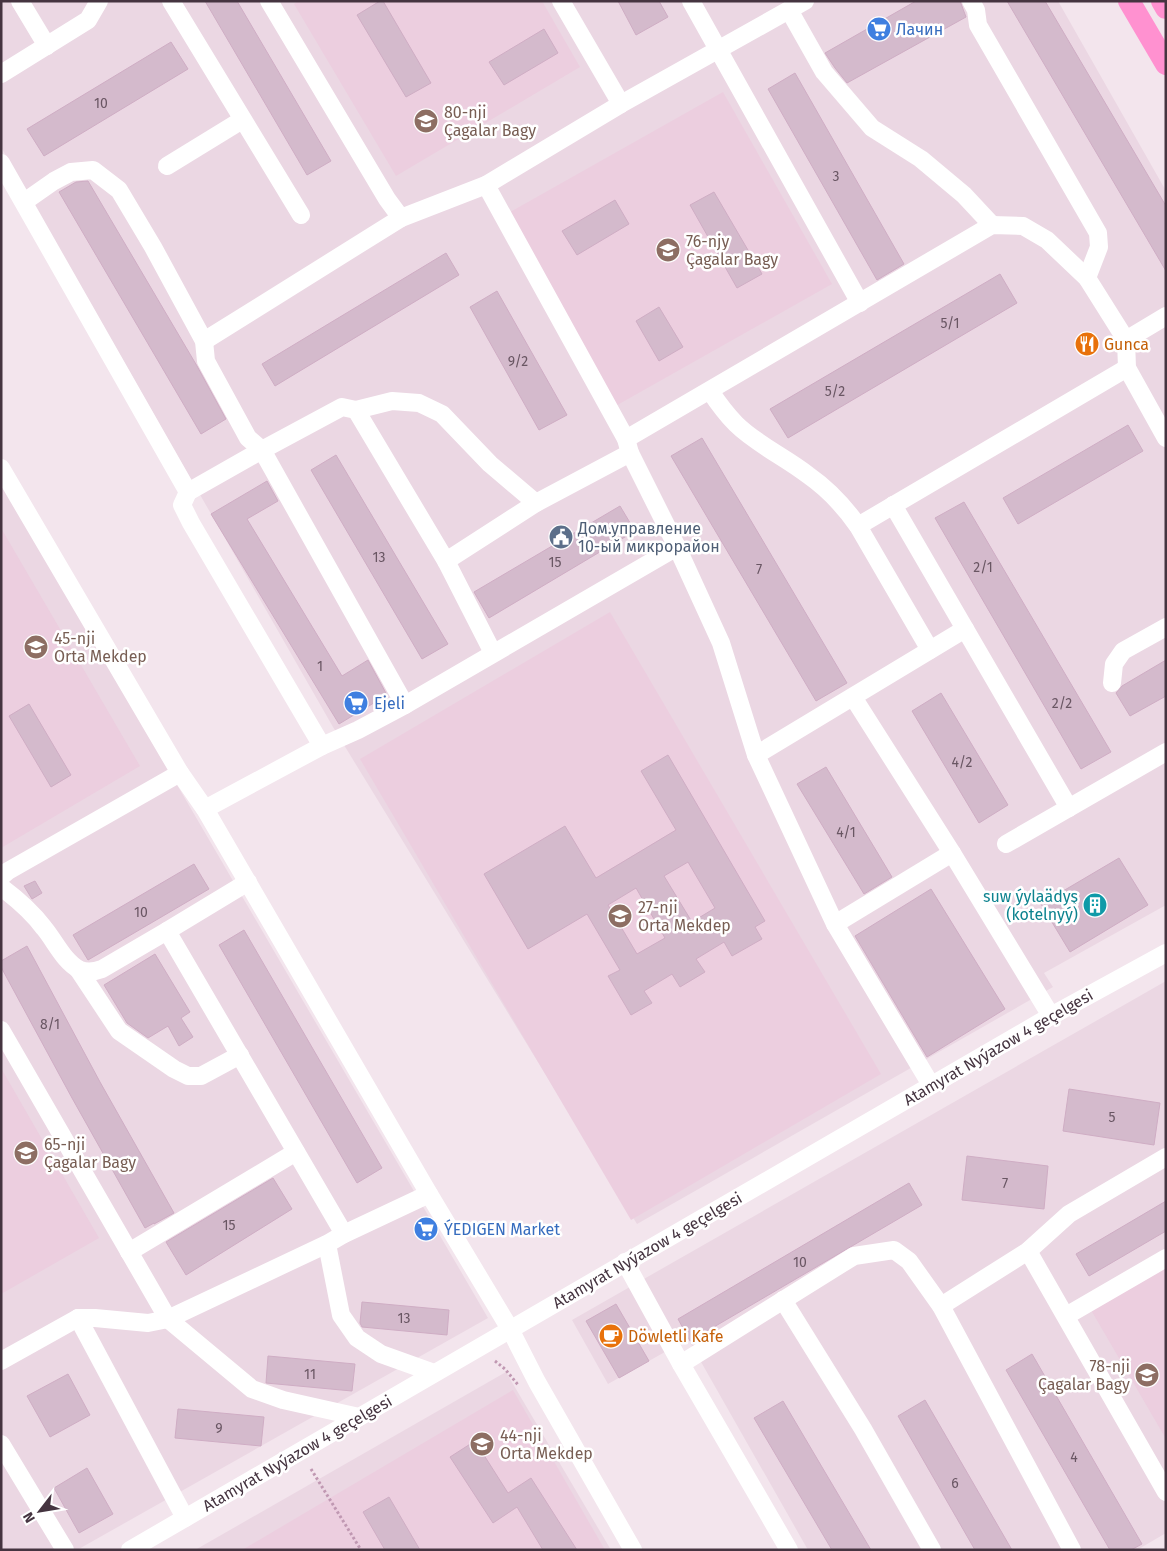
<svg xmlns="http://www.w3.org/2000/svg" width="1167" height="1551" viewBox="0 0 1167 1551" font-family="'Fira Sans',sans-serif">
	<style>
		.residential { fill: #ebd7e3 }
		.education { fill: #eccedf }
		.building { fill: #d4bacc; stroke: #cfadc4; fill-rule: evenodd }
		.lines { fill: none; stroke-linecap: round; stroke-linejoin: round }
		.path { stroke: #c098b2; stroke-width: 3; stroke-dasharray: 2.5 2.5; stroke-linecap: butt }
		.minor { stroke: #fff; stroke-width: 18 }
		.major { stroke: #ff91d0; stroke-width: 22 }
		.labels { text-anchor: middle; stroke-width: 5; stroke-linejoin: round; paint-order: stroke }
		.number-label { font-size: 14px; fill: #695663 }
		.shop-label { font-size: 16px; fill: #366cbe; stroke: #fff; text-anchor: start }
		.education-label { font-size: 16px; fill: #785e54; stroke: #fff; text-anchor: start }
		.food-label { font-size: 16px; fill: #c56008; stroke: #fff; text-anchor: start }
		.service-label { font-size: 16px; fill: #4e5e75; stroke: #fff; text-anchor: start }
		.culture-label { font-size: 16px; fill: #0d838f; stroke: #fff; text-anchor: end }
		.street-label { font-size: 16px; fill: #453440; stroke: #fff }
	</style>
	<rect width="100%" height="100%" fill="#f3e5ed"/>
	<g class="residential">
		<path d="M1,1h1057l108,190v714l-122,68 9,14 -416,237 -304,-497 -332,-580z"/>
		<path d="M1,483l487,835 -411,232h-76z"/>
		<path d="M1166,981v552l-29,17h-329l-120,-211 -80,45 -36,-64z"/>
		<path d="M506,1372l105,178h-416z"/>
	</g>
	<g class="education">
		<path d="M298,1h244l38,66 -184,109 -102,-172z"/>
		<path d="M723,92l109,192 -220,124 -109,-192z"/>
		<path d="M1,528l139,238 -139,82z"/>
		<path d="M610,612l271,462 -250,146 -271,-461z"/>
		<path d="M1,1068l98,170 -98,56z"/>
		<path d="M1166,1266v173l-75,-129z"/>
		<path d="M513,1390l92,160h-363z"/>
	</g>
	<g class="building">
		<path d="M205,1h32l94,160 -24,14z"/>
		<path d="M380,1h3l48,82 -25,14 -49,-82z"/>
		<path d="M618,1h41l9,16 -32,18z"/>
		<path d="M916,1h44l6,16 -119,66 -12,-15 -10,-15z"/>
		<path d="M1007,1h38l121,205v65z"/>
		<path d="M544,29l14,24 -54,32 -15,-23z"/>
		<path d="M171,42l17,27 -144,87 -17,-27z"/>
		<path d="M795,73l109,191 -27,16 -109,-191z"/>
		<path d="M88,181l109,185 29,53 -25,15 -142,-242 17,-10z"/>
		<path d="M714,192l48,82 -25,14 -47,-83z"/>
		<path d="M615,200l14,24 -52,31 -15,-24z"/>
		<path d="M446,253l13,22 -184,111 -13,-22z"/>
		<path d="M1000,274l17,29 -229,135 -18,-29z"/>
		<path d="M497,291l70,124 -28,15 -69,-123z"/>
		<path d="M659,307l24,40 -24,14 -23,-40z"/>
		<path d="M1128,425l15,26 -125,73 -15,-26z"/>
		<path d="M702,438l145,245 -31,18 -145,-245z"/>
		<path d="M336,455l112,189 -26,15 -111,-189z"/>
		<path d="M267,481l11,20 -31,18 95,157 26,-16 19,35 -48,29 -128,-210z"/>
		<path d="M964,502l147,250 -30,17 -146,-251z"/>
		<path d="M620,506l15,25 -146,87 -15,-26z"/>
		<path d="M1166,660v36l-36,20 -14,-23 6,-7z"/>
		<path d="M941,693l67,112 -29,18 -67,-112z"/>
		<path d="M29,704l42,71 -20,12 -42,-71z"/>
		<path d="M668,755l97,166 -10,6 7,12 -30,17 -8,-14 -28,17 9,13 -25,15 -8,-13 -28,17 8,12 -21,12 -23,-39 12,-6 -33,-56 -59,35 -44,-75 81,-48 31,52 80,-48 -35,-59zM688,862l27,46 -23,14 -28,-46zM636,888l29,50 -28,16 -29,-49z"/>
		<path d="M826,767l66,110 -28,17 -67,-110z"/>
		<path d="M1119,858l29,47 -78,47 -29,-48z"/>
		<path d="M194,864l15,25 -121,71 -15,-25z"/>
		<path d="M35,881l7,12 -10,6 -8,-13z"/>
		<path d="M931,889l74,120 -78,48 -72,-121z"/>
		<path d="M244,930l138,238 -25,15 -138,-238z"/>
		<path d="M27,946l73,136 74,131 -20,11v-1l-9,5 -73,-130 -71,-131v-6z"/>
		<path d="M155,954l35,58 -9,6 12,19 -14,9 -11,-20 -20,12 -21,-15 -23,-38z"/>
		<path d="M1069,1089l91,14 -6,42 -91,-14z"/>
		<path d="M967,1156l81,10 -4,43 -82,-9z"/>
		<path d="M273,1178l19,31 -106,66 -20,-33z"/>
		<path d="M909,1183l13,22 -232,136 -12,-22z"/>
		<path d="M1166,1201v30l-77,45 -13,-22z"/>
		<path d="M362,1302l87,8 -2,25 -85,-8 -2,-4z"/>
		<path d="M616,1304l33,57 -30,17 -33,-57z"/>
		<path d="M1032,1354l110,190 -11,6h-21l-104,-180z"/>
		<path d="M268,1356l87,8 -3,27 -86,-8z"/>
		<path d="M68,1374l22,41 -40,22 -23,-41z"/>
		<path d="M925,1400l87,150h-37l-77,-134z"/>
		<path d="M783,1401l88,149h-39l-78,-132z"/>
		<path d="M178,1409l86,8 -3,29 -86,-8z"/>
		<path d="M475,1441l33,52 23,-15 46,72h-34l-26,-43 -24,16 -43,-66z"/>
		<path d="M87,1468l26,46 -34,19 -25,-45z"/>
		<path d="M389,1497l31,53h-35l-22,-38z"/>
	</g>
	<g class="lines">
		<g class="path">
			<path d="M495,1361l10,8 14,17"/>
			<path d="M311,1469l50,81"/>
		</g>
		<g class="minor">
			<path d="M20,1l27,45"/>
			<path d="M171,1l130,214"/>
			<path d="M269,1l118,198 14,19 85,-33 135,-81 184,-103"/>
			<path d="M561,1l60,103"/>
			<path d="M691,1l169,302"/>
			<path d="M971,1l5,9 2,15 120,208 1,14 -12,31"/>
			<path d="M789,10l35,62 48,56 49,31 43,36 28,30"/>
			<path d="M1,74l87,-54 11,-19"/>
			<path d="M1,163l187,329 -6,13 9,18 131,223"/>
			<path d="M167,166l75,-46"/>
			<path d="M24,202l30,-21 17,-9 22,-2 26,20 34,57 51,94 2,20 42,77 14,12 143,255"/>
			<path d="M1126,340l1,28 39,70"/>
			<path d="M204,341l197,-123"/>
			<path d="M710,391c8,12 16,23 26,33 20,20 49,33 72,51 20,14 36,31 50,51l72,124"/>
			<path d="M356,410l36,-9 27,2 23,11 48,50 46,39"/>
			<path d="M626,439l366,-214 31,1 24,14 40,38 39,62 40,-24"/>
			<path d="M1,468l179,305 25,36 224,385 81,135 27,53 96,168"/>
			<path d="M188,492l74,-42 80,-43 14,3 90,151 47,92"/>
			<path d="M893,505l176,303"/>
			<path d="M858,526l269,-158"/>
			<path d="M677,547l44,96 35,112 79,169 96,161"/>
			<path d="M446,561l90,-58 94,-50"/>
			<path d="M1112,683l2,-19 9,-13 43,-24"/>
			<path d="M853,697l99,156 99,163"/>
			<path d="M756,755l209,-126"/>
			<path d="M205,809l117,-63 36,-16 47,-25 272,-158 -47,-94 -4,-14 -140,-254"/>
			<path d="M1006,844l160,-92"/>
			<path d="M1,877l7,-6 172,-98"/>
			<path d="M248,882l-81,49 177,303"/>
			<path d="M1,887c16,12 31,25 43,41 11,13 20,34 36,42 8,3 14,2 22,-1l65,-38"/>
			<path d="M835,924l117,-71"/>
			<path d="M78,969l41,62 55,38 14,7h13l39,-21"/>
			<path d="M1,1030l167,289 84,70 31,11 76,17"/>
			<path d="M327,1244l14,71 16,23 24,16 53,19"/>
			<path d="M1028,1251l138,241"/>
			<path d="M129,1252l167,-100"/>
			<path d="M625,1262l56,102 108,186"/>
			<path d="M783,1300l80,129 69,121"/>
			<path d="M941,1306l87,-55 41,-37 97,-57"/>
			<path d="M1066,1316l100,-58"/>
			<path d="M78,1318l107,200"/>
			<path d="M1,1361l77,-43h17l53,5 20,-4 159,-75 17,-10 85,-40"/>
			<path d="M681,1364l173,-108 40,-6 15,11 32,45 131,244"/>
			<path d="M1,1444l64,106"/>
			<path d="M130,1550l921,-534 115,-63"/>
		</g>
		<g class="major">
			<path d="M1129,1l37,63"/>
			<path d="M1162,1l4,7"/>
		</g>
	</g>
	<defs>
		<symbol id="supermarket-disc" viewBox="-11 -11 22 22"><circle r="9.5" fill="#3f7fe0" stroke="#fff"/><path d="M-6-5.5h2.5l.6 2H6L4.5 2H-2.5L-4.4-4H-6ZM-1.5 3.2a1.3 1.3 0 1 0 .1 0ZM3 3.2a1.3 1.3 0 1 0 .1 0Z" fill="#fff"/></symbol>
		<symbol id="school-disc" viewBox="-11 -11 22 22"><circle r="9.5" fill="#8d6e63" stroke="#fff"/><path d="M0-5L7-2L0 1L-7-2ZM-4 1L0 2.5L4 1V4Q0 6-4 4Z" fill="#fff"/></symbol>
		<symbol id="restaurant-disc" viewBox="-11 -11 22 22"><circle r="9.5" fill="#e8710a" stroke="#fff"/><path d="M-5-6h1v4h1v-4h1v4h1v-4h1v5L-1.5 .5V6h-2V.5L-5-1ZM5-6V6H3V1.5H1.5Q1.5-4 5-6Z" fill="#fff"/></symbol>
		<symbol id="civic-disc" viewBox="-11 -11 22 22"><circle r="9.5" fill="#5c6f8a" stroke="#fff"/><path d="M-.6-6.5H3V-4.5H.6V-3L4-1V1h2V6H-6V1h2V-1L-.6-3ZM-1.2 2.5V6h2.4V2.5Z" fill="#fff"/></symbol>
		<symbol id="building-disc" viewBox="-11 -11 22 22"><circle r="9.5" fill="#0f9aa8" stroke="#fff"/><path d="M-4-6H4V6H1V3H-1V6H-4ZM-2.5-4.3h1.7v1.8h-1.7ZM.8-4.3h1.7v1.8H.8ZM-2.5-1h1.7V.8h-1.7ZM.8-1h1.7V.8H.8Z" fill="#fff"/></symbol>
		<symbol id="cafe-disc" viewBox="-11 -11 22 22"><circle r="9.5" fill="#e8710a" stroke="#fff"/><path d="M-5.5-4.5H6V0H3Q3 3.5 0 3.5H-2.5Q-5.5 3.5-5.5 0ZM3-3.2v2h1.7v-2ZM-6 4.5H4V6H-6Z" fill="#fff"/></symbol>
	</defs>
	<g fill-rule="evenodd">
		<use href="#supermarket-disc" x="865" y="15" width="28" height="28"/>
		<use href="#school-disc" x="412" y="107" width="28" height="28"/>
		<use href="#school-disc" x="654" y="236" width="28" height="28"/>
		<use href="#restaurant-disc" x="1073" y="330" width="28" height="28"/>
		<use href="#civic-disc" x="547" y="523" width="28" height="28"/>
		<use href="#school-disc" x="22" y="633" width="28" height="28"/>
		<use href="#supermarket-disc" x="342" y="689" width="28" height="28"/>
		<use href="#building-disc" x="1081" y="891" width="28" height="28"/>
		<use href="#school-disc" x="606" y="902" width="28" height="28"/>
		<use href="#school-disc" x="12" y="1139" width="28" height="28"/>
		<use href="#supermarket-disc" x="412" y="1215" width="28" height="28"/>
		<use href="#cafe-disc" x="597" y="1322" width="28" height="28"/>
		<use href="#school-disc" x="1133" y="1361" width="28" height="28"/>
		<use href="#school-disc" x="468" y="1430" width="28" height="28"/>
	</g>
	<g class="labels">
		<g class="number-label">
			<text x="101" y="108">10</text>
			<text x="836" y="181">3</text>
			<text x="950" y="328">5/1</text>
			<text x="518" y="366">9/2</text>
			<text x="835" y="396">5/2</text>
			<text x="379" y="562">13</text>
			<text x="555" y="567">15</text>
			<text x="983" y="572">2/1</text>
			<text x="759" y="574">7</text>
			<text x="320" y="671">1</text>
			<text x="1062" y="708">2/2</text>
			<text x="962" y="767">4/2</text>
			<text x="846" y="837">4/1</text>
			<text x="141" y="917">10</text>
			<text x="50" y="1029">8/1</text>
			<text x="1112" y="1122">5</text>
			<text x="1005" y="1188">7</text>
			<text x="229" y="1230">15</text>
			<text x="800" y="1267">10</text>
			<text x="404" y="1323">13</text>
			<text x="310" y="1379">11</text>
			<text x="219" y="1433">9</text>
			<text x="1074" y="1462">4</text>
			<text x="955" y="1488">6</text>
		</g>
		<g class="shop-label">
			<text x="896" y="35">Лачин</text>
			<text x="374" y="709">Ejeli</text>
			<text x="444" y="1235">ÝEDIGEN Market</text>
		</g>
		<g class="education-label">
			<text x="444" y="118">80-nji<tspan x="444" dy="18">Çagalar Bagy</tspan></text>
			<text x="686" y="247">76-njy<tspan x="686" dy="18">Çagalar Bagy</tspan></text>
			<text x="54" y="644">45-nji<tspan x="54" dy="18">Orta Mekdep</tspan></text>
			<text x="638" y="913">27-nji<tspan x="638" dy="18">Orta Mekdep</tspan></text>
			<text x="44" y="1150">65-nji<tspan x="44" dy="18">Çagalar Bagy</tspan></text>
			<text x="1130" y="1372" text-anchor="end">78-nji<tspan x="1130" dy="18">Çagalar Bagy</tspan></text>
			<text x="500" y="1441">44-nji<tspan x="500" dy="18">Orta Mekdep</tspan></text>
		</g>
		<g class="food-label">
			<text x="1104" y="350">Gunca</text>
			<text x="628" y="1342">Döwletli Kafe</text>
		</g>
		<g class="service-label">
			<text x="578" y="534">Дом.управление<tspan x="578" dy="18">10-ый микрорайон</tspan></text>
		</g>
		<g class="culture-label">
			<text x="1078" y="902">suw ýylaädyş<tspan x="1078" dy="18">(kotelnyý)</tspan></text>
		</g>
		<g class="street-label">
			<text transform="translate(998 1047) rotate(-30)" y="6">Atamyrat Nyýazow 4 geçelgesi</text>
			<text transform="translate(647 1250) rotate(-30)" y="6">Atamyrat Nyýazow 4 geçelgesi</text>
			<text transform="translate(297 1453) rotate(-30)" y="6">Atamyrat Nyýazow 4 geçelgesi</text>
		</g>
	</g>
	<rect width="1167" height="1551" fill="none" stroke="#453440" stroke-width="5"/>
	<g transform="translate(40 1511) rotate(239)" stroke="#ffffff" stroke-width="4" paint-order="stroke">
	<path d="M0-4L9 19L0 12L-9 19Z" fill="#453440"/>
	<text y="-8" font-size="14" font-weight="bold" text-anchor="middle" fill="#453440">N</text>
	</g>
</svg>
